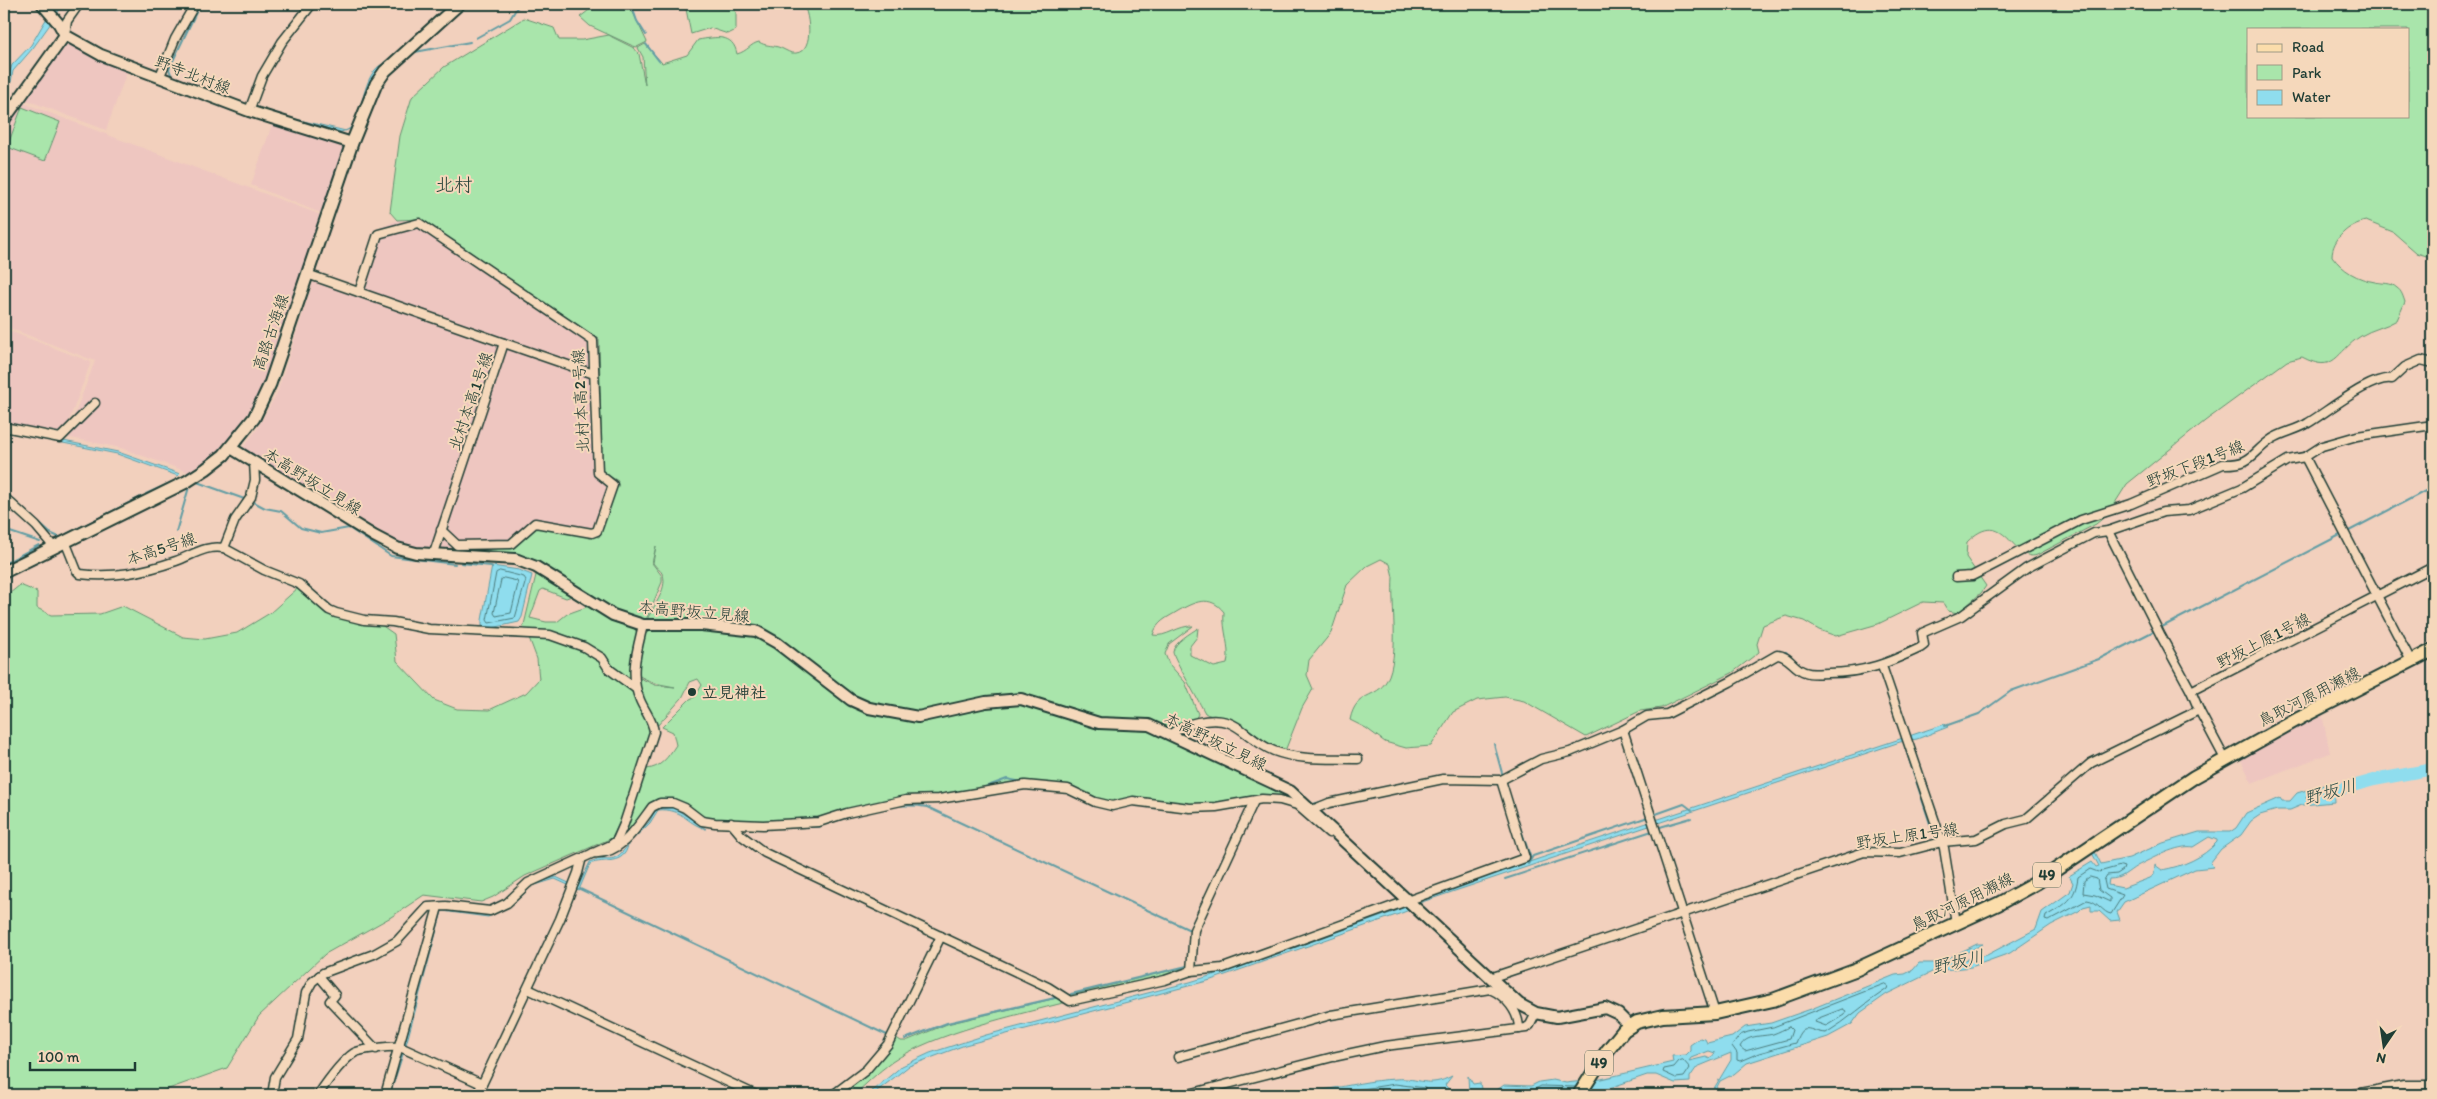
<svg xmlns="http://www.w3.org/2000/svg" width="2437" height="1099" viewBox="0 0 2437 1099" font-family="Itim,'Klee One',sans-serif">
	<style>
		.built { fill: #eec6c0 }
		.green { fill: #a9e5ab; stroke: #649170; fill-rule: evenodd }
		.water { fill: #8fddee; stroke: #629da4; fill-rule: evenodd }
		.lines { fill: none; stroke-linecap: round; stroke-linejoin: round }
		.shore { stroke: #4c7d7e; stroke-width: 1 }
		.stream { stroke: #629da4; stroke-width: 2 }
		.river { stroke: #8fddee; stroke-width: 12 }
		.minor-casing { stroke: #1f3d34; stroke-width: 11 }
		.tertiary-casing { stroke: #1f3d34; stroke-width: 14 }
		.secondary-casing { stroke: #1f3d34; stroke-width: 15 }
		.primary-casing { stroke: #1f3d34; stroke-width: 16 }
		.minor { stroke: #f5d8bb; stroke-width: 8 }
		.tertiary { stroke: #f5d8bb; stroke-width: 10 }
		.secondary { stroke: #f5d8bb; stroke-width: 11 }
		.primary { stroke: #fbddab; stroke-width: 12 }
		.poi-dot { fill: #1f3d34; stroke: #f5d8bb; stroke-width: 2 }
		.labels { text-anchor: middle; stroke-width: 4; stroke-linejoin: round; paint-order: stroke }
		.shield { fill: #f5d8bb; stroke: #5f6c5c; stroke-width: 1 }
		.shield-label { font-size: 15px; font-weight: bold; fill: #1f3d34 }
		.street-label { font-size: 16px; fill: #1f3d34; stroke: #f5d8bb }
		.poi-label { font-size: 16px; font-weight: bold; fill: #1f3d34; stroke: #f5d8bb; text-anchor: start }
		.water-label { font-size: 18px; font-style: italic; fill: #2a4d47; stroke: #f5d8bb }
		.quarter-label { font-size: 19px; fill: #1f3d34; stroke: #f5d8bb }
	</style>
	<rect width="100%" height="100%" fill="#f2d0bd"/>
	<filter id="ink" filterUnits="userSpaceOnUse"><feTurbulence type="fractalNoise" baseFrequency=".02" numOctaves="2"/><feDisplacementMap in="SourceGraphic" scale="10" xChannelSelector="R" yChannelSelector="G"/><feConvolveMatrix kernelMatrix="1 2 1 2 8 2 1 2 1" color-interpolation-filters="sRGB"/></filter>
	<g filter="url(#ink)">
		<g class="built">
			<path d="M68,43l60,26 -22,61 -82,-31z"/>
			<path d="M23,103l298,112 -58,171 -17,30 -26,35 -32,21 -67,-24 -55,-11 29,-76 -91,-35v-194z"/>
			<path d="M273,122l73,24 -23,68 -72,-29z"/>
			<path d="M421,219l178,120 3,132 16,10 -19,56 -60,-11 -27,22 -92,1 -20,-6 -158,-94 15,-20 20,-36 36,-111 42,14 21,-66 21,-10z"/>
			<path d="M4,329l87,33 -24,64 -7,9 -56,-11z"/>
			<path d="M2322,714l8,39 -78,30 -12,-25z"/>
		</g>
		<g class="green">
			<path d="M597,4h32l18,38 -10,5 -4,-1 -43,-20 -10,-9z"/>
			<path d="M685,4h47l4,9v17l-8,4 -18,-6 -19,6z"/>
			<path d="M803,4h1630v254l-16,-5 -24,-21 -27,-11c-17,3 -34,18 -34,35 11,15 25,23 43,26 8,2 16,0 22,6 5,3 6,9 8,14l-8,18c-11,7 -25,9 -36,16 -26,16 -25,39 -59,21l-15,4 -82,60 -78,63 -19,30 -12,10 -59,31c-24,9 -32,-51 -70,-13l-1,15 20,29 -5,7 -23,20 -10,-2 -5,-8 -20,-1 -45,22 -42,12 -17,-6 -15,-9 -18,-5 -23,9 -6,19 2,8 -27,21 -71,35 -21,3 -54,26 -62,-36 -19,-4 -28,3 -24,12 -22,34 -25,2 -21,-6 -19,-14 -16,-8c6,-30 26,-20 37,-40 13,-25 4,-74 6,-103l-3,-13 -9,-5 -14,7 -20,19 -16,48 -22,27 -2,15 6,14 -11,19 -17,43 -3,1c-18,-10 -35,-27 -54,-34 -7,-3 -16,0 -23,-5 -4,-8 -33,-58 -32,-61 1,-10 18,-19 25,-24l-1,9 -7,9v9l24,12 13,-3c4,-18 -5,-33 -3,-52 -14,-18 -30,-10 -46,-1 -11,7 -21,10 -25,24 13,3 25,-10 40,-9l-24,18 -4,10 4,10 16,18 13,32 -3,6 -17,4 -8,6 -66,-10 -63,-21 -25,-4 -95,18 -29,-4 -43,-15 -85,-64 -39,-8 -78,-2c5,-12 21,-31 16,-45 -2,-5 -7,-7 -10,-12l3,-17 -4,17 10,13v6l-16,38 -20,-3 -106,-63 -65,-6h57l21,-20 6,-2 60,11 19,-56 -16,-9 -3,-133 -178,-120 -24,1 -7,-8 10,-76 12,-39 32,-30 80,-49 30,10 5,12h23l27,-5 3,2 22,11 5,6 6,31 -2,-28 -5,-9 7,-4 17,19 25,-8 11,-15c18,-3 35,-7 39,14 11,-3 13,-10 22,-12 6,4 12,3 19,5 4,1 10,5 14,6 23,3 18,-38 11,-49zM2248,29h160v87h-160z"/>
			<path d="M22,107l38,15 -15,39 -38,-14z"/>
			<path d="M537,571l27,17 8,8 -6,2 -23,-9 -3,2 -10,27 16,4h11l10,-8 25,-9 38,20 6,6 2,6 -7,28 1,20 -48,-39 -62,-13z"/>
			<path d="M20,585l17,7v16l14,7 49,-1 23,-8 60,31 22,2 32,-6 33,-20 29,-26 25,21 53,14 17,12 3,27 37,39 23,9 32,1 37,-17 13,-14 -2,-20 -9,-24 22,1 44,18 37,32 17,34 2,10 -3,16 -24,70 -11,22 -87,38 -32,21 -12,5 -57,-7 -33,22 -66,37 -66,62 -32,52 -67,24 -3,3h-153v-497z"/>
			<path d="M652,629l86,2 27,8 60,47 81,34h21l85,-18 135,27 134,62 16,10 -77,5 -109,-2 -39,-15 -55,-5 -198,36 -54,3 -57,-3 -44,-20 -53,48 35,-79c15,-1 22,-12 30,-24l-3,-13 -11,-5 28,-28 5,-2 7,-12 -4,-6 -8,3 -8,16 -25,28 -14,-24 -7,-26 19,9 20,2 -21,-4 -19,-9 8,-38z"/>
			<path d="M1189,966l-1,5 -115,28 -7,-3z"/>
			<path d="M1061,997l6,5c-51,13 -133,31 -175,60 -14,10 -26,22 -38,33h-18l59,-58 6,4h5l41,-17z"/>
		</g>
		<g class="water">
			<path d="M55,4h7l-6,12 -23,32 -20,23 -2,11 -7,8 8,-25 19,-20z"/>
			<path d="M385,63l-7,7 -13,23 -12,35 -12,4 -84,-22 89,21c19,-10 14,-60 39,-68z"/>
			<path d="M4,429l114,23 62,22 -2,2 -61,-22 -113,-23z"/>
			<path d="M492,566l27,4 13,5 -10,42 -3,5 -27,6 -10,-2v-6z"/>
			<path d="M1945,724l3,3 -31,12 -17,3 -481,161 -7,6 -13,5 -188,66 -246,65 -56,21 -37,29h-5l35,-29 28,-13 56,-18 204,-53 65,-20 141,-51 19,-10 66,-23z"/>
			<path d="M1505,783l26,74 -1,1z"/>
			<path d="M2327,784l6,1 1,17 -32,3 -12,5h-13l-17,5 -9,6 -10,14 -20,14 -11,14 4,4 -19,2 -71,33 -7,10 3,8 -10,1 -11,-10h-8v-6l-8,2 -4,4 -28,14 -41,28 -39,14 -37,4 -47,23 -27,19 -8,11 -24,13 -81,26 -13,11 -14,7 -7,14h-3l21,-35v-7l-34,14 -7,10v5l-15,1 -19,-8h-9l-46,16 -5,4h-106l14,-10 27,1 8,-4 14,-2 13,3 35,-4 72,-17 -1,-6 14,-1 4,-4v-6l10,-7 5,1 2,4 25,-6 13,-10 26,-4 40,-14 84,-34 10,-1 8,-4 6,-7h19l39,-19h6l-28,14 -2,4 34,-7 49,-26 6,-17 28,-20 3,-9 -4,-7 23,-14 4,5 3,-1 -7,-13 3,-1 6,12 28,-6 34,-15 36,-11h31l6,-4 10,-15 34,-15 2,3h8l7,-8zM2209,837l8,3v2c-14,16 -34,24 -55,28l-7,-5 -1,10 -4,3 -27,10 -15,-3 1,-6c13,0 18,-7 28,-13 14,-7 41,-22 56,-19zM1709,1051l6,2 -5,6 -4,-2 -17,4 2,-3z"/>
			<path d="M897,805l23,1h-23l-64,15 -13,6 -60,2 -22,-2 110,-11z"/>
			<path d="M673,807l33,22c-21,-6 -23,-21 -48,-19l-8,13 -20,19 19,-20 7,-13z"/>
			<path d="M628,845c-4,21 -24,13 -38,19l-11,26 -4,-2 3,-1 12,-25c19,-9 21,6 38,-17z"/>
			<path d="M556,877l13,6 -1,2 -13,-6 -23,7 -21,20 -23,11 -46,-6 -36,134 -16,50h-2l16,-50 37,-135 47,5 22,-11 21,-19z"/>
			<path d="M1452,1076l-7,9 9,10 -22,-3 -1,3h-138c10,-6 18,-3 30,-5 24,-4 48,-10 73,-11 24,-2 31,10 56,-3z"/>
			<path d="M1468,1076l5,8 7,-1 2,12h-13z"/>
		</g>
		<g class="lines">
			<g class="shore">
				<path d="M500,571l24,6 2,3 -11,38 -26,5 -2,-3 9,-47z"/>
				<path d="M504,578l13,3 1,3 -7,29 -15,3 -2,-3 7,-33z"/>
				<path d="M2326,790l2,2 -1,6h-21l2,-4z"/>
				<path d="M2121,866l3,1 -1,3 -6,4 -10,1 -3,5 2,9 17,6 -12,19c-8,-1 -13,-13 -24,-14l-39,21 -3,-1 1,-4c20,-12 29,-16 32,-39l12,-8 8,3z"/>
				<path d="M2090,877l7,2 2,11 11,8v4l-15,-7 -12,-2 1,-12z"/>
				<path d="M1885,984l3,2 -1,3c-22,14 -39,31 -61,44 -18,-1 -22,-14 -31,10l-36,10 -19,8 -3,-1v-7l-5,-7 8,-11 8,-3 25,-5z"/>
				<path d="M1843,1009l3,2 -2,4 -18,11 -11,-4 2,-3z"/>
				<path d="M1789,1027l3,3 -3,9 -44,12 -5,-4c6,-13 22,-10 33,-13 6,-2 11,-5 16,-7z"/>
				<path d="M1683,1060l7,8 -6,9 -8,1 -13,-6 1,-3 10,-2 5,-6z"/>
				<path d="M1323,1095l72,-11 30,4 1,7"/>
				<path d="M1355,1095l46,-5 19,5"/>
				<path d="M1498,1095l6,-5 27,1 10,-5 34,1"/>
			</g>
			<g class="stream">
				<path d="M631,4l6,17 9,14"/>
				<path d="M476,38l34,-19 9,-15"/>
				<path d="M646,44l13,17"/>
				<path d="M415,52l55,-10"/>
				<path d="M384,63l12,-9"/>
				<path d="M172,77l-3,-8 31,-65"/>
				<path d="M197,482l50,18"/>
				<path d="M146,494l35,-16"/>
				<path d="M252,501l13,7 16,3 20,17 20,5 28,-5 42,28 64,8"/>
				<path d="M40,524l10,9 11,5"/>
				<path d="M4,530l36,12"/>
				<path d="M176,532l13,-45"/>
				<path d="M2347,532l86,-45"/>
				<path d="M67,534l76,-38"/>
				<path d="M461,563l30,3 1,2"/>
				<path d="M4,564l35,-19"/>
				<path d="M2160,628l182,-94"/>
				<path d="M1774,652h12l5,6"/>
				<path d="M1945,726l34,-12 32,-23 88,-32 57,-29"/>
				<path d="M1618,728l9,-5"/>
				<path d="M1494,744l8,29"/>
				<path d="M1905,747l30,92"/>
				<path d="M977,790l30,-11 15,3"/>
				<path d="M1313,804l12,-3"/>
				<path d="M920,806l7,1 263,123"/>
				<path d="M1656,814l28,-10 8,6"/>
				<path d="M1660,827l31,-9"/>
				<path d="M1528,864l5,-8 115,-39"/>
				<path d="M1505,879l147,-48"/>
				<path d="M580,889l309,147"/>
				<path d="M1071,994l116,-28"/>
				<path d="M905,1039l42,-16 112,-26"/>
				<path d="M454,1075l22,11"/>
				<path d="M485,1090l12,5"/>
			</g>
			<path class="river" d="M2317,796l57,-16 59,-11"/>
			<defs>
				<g id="minor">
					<path d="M65,35l2,-14 12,-17"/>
					<path d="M160,76l15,-37 20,-35"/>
					<path d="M249,111l13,-35 20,-34 30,-38"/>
					<path d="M307,274l197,69 -70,210"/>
					<path d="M359,292l19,-58 41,-11 174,118 5,132 15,12 -16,46 -5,2 -57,-10 -24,21 -54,1 -16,-15"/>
					<path d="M504,343l90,31"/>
					<path d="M4,427l56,11 35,-35"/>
					<path d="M2305,457l106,204"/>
					<path d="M4,497l32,29 17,20"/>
					<path d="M2108,531l53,105 30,55"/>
					<path d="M65,541l12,30 3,3c34,4 64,-2 96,-13 17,-6 29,-16 48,-13l11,-28 16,-23 4,-17 -1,-18"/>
					<path d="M224,548l40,22 35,14 30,26 7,3 28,7 29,2 36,7 121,6 34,12 18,11 7,11 26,19"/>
					<path d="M1956,577l16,-1 109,-56 50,-16 92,-40c30,1 27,-10 49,-25 11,-7 25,-9 36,-16 19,-11 64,-48 84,-44l13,-12 16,-7 12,3"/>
					<path d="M1882,666l62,182 12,75"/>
					<path d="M2199,710l26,49"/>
					<path d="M1623,730l92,283"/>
					<path d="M1170,735c9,-8 16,-10 28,-13 41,-9 44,16 76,29 26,10 57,7 84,8"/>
					<path d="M1312,810l17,-7 114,-24 58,1 40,-21 29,-7 53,-22 24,-14 20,-2 63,-32 47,-27c12,0 17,14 28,17 7,3 16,1 23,1 37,0 60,-10 92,-25l4,-3 -2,-12 39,-17 66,-48 67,-35 14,-2 55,-19 26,-2 53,-22 46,-28 17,-3 17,-11 35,-10 76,-11"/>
					<path d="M731,823l11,13 23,17 283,134 22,14 95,-21 26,-9 32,-3 302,-110 -24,-78"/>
					<path d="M593,853c27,3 45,-27 59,-46l8,-4h13l12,5 17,13 13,2 48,2 56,-3 28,-9 59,-13 33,-1 86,-14 43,4 27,13 17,4 21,-5 57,7 26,-1 46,-8 18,1 17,5 32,28"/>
					<path d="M1191,971l3,-41 60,-129"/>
					<path d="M319,976l16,19 -5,6 46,48"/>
					<path d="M1490,978l374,-126 36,1 42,-11 34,-3 30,-15 20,-5 65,-56 108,-53 -8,-19 242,-124"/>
					<path d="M528,989l228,106"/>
					<path d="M1178,1057l153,-42 159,-26c16,7 29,23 29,40"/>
					<path d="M272,1095l3,-18 23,-38 8,-46 6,-11 11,-9 51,-19 23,-13 31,-34 18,-1 44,5 17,-8 21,-20 83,-38 6,-5 7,-16 30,-92c-1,-12 -9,-20 -14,-32 -11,-26 -3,-49 3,-75"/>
					<path d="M318,1095c8,-12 24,-34 36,-42 6,-4 38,-7 46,-6l82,37"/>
					<path d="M385,1095l53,-188"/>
					<path d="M477,1095l83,-176 18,-46 3,-12"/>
					<path d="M833,1095l33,-25 22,-26 53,-108"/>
					<path d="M1185,1095l148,-38 52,-11 141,-18 4,-3 6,-12"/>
					<path d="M2350,1095l54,-10h29"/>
				</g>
				<g id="tertiary">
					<path d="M42,4l17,20 6,11 36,20 148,56 103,32"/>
					<path d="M4,120l61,-85"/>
					<path d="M231,448l143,88 23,12 19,5 99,6 21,8 77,48 30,10h58l55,6 21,12 74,57 18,8 49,9 68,-15 35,-3 78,24 50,2 141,66 229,213 17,9 21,4 48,-9 13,6 12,12"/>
				</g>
				<path id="secondary" d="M4,572l182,-90 20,-13 18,-14 30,-37 16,-34 82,-241 24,-59 9,-13 74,-67"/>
				<path id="primary" d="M1579,1095l28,-44 17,-21 13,-8 26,-6 52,-3 58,-13 84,-31 141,-65 38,-21 158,-106 106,-59 133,-68"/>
			</defs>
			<use href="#minor" class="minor-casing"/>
			<use href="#tertiary" class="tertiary-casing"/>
			<use href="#secondary" class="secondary-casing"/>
			<use href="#primary" class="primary-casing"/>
			<use href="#minor" class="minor"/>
			<use href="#tertiary" class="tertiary"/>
			<use href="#secondary" class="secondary"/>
			<use href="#primary" class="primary"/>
		</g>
	</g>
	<circle class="poi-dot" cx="692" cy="692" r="5"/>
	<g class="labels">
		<g class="shield">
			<rect x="2033" y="862.5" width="28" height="25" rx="4"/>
			<rect x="1585" y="1050.5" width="28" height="25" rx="4"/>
		</g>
		<g class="shield-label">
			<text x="2047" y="880">49</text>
			<text x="1599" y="1068">49</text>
		</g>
		<g class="street-label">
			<text transform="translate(193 74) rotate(21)" y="6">野寺北村線</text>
			<text transform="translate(270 332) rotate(-71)" y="6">高路古海線</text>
			<text transform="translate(470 401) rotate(-71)" y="6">北村本高1号線</text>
			<text transform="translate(580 401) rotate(-93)" y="6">北村本高2号線</text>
			<text transform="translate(2195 463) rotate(-21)" y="6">野坂下段1号線</text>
			<text transform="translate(313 481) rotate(32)" y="6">本高野坂立見線</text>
			<text transform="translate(161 548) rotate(-18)" y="6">本高5号線</text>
			<text transform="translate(694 611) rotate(5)" y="6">本高野坂立見線</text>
			<text transform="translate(2263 640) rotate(-27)" y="6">野坂上原1号線</text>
			<text transform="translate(2309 696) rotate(-27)" y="6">鳥取河原用瀬線</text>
			<text transform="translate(1216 741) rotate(26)" y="6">本高野坂立見線</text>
			<text transform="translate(1907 835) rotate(-8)" y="6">野坂上原1号線</text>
			<text transform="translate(1962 901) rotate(-26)" y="6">鳥取河原用瀬線</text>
		</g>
		<g class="poi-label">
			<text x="702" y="698">立見神社</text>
		</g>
		<g class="water-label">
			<text transform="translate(2330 792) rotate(-15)" y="6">野坂川</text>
			<text transform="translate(1958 962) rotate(-13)" y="6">野坂川</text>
		</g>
		<g class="quarter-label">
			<text x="454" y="191">北村</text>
		</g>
	</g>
	<rect width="2437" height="1099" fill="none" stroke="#f5d8bb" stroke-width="20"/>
	<rect x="10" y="10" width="2417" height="1079" fill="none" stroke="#1f3d34" stroke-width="2" filter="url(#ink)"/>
	<rect x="2247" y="28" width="162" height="90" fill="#f5d8bb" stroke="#9f9a85"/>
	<rect x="2257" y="44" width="25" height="8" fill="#fbddab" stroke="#9f9a85"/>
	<text x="2292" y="52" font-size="15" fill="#1f3d34">Road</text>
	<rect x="2257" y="65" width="25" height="15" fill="#a9e5ab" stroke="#9f9a85"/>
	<text x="2292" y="78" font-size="15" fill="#1f3d34">Park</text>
	<rect x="2257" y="90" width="25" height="15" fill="#8fddee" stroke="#9f9a85"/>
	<text x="2292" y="102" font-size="15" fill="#1f3d34">Water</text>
	<g transform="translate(2384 1046) rotate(193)" stroke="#f5d8bb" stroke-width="4" paint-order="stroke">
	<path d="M0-4L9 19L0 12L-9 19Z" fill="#1f3d34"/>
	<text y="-8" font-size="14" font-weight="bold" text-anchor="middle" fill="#1f3d34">N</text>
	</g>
	<path d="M30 1062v8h105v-8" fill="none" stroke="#1f3d34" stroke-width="2.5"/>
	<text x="38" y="1062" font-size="15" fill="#1f3d34" stroke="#f5d8bb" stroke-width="4" paint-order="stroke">100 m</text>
</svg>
